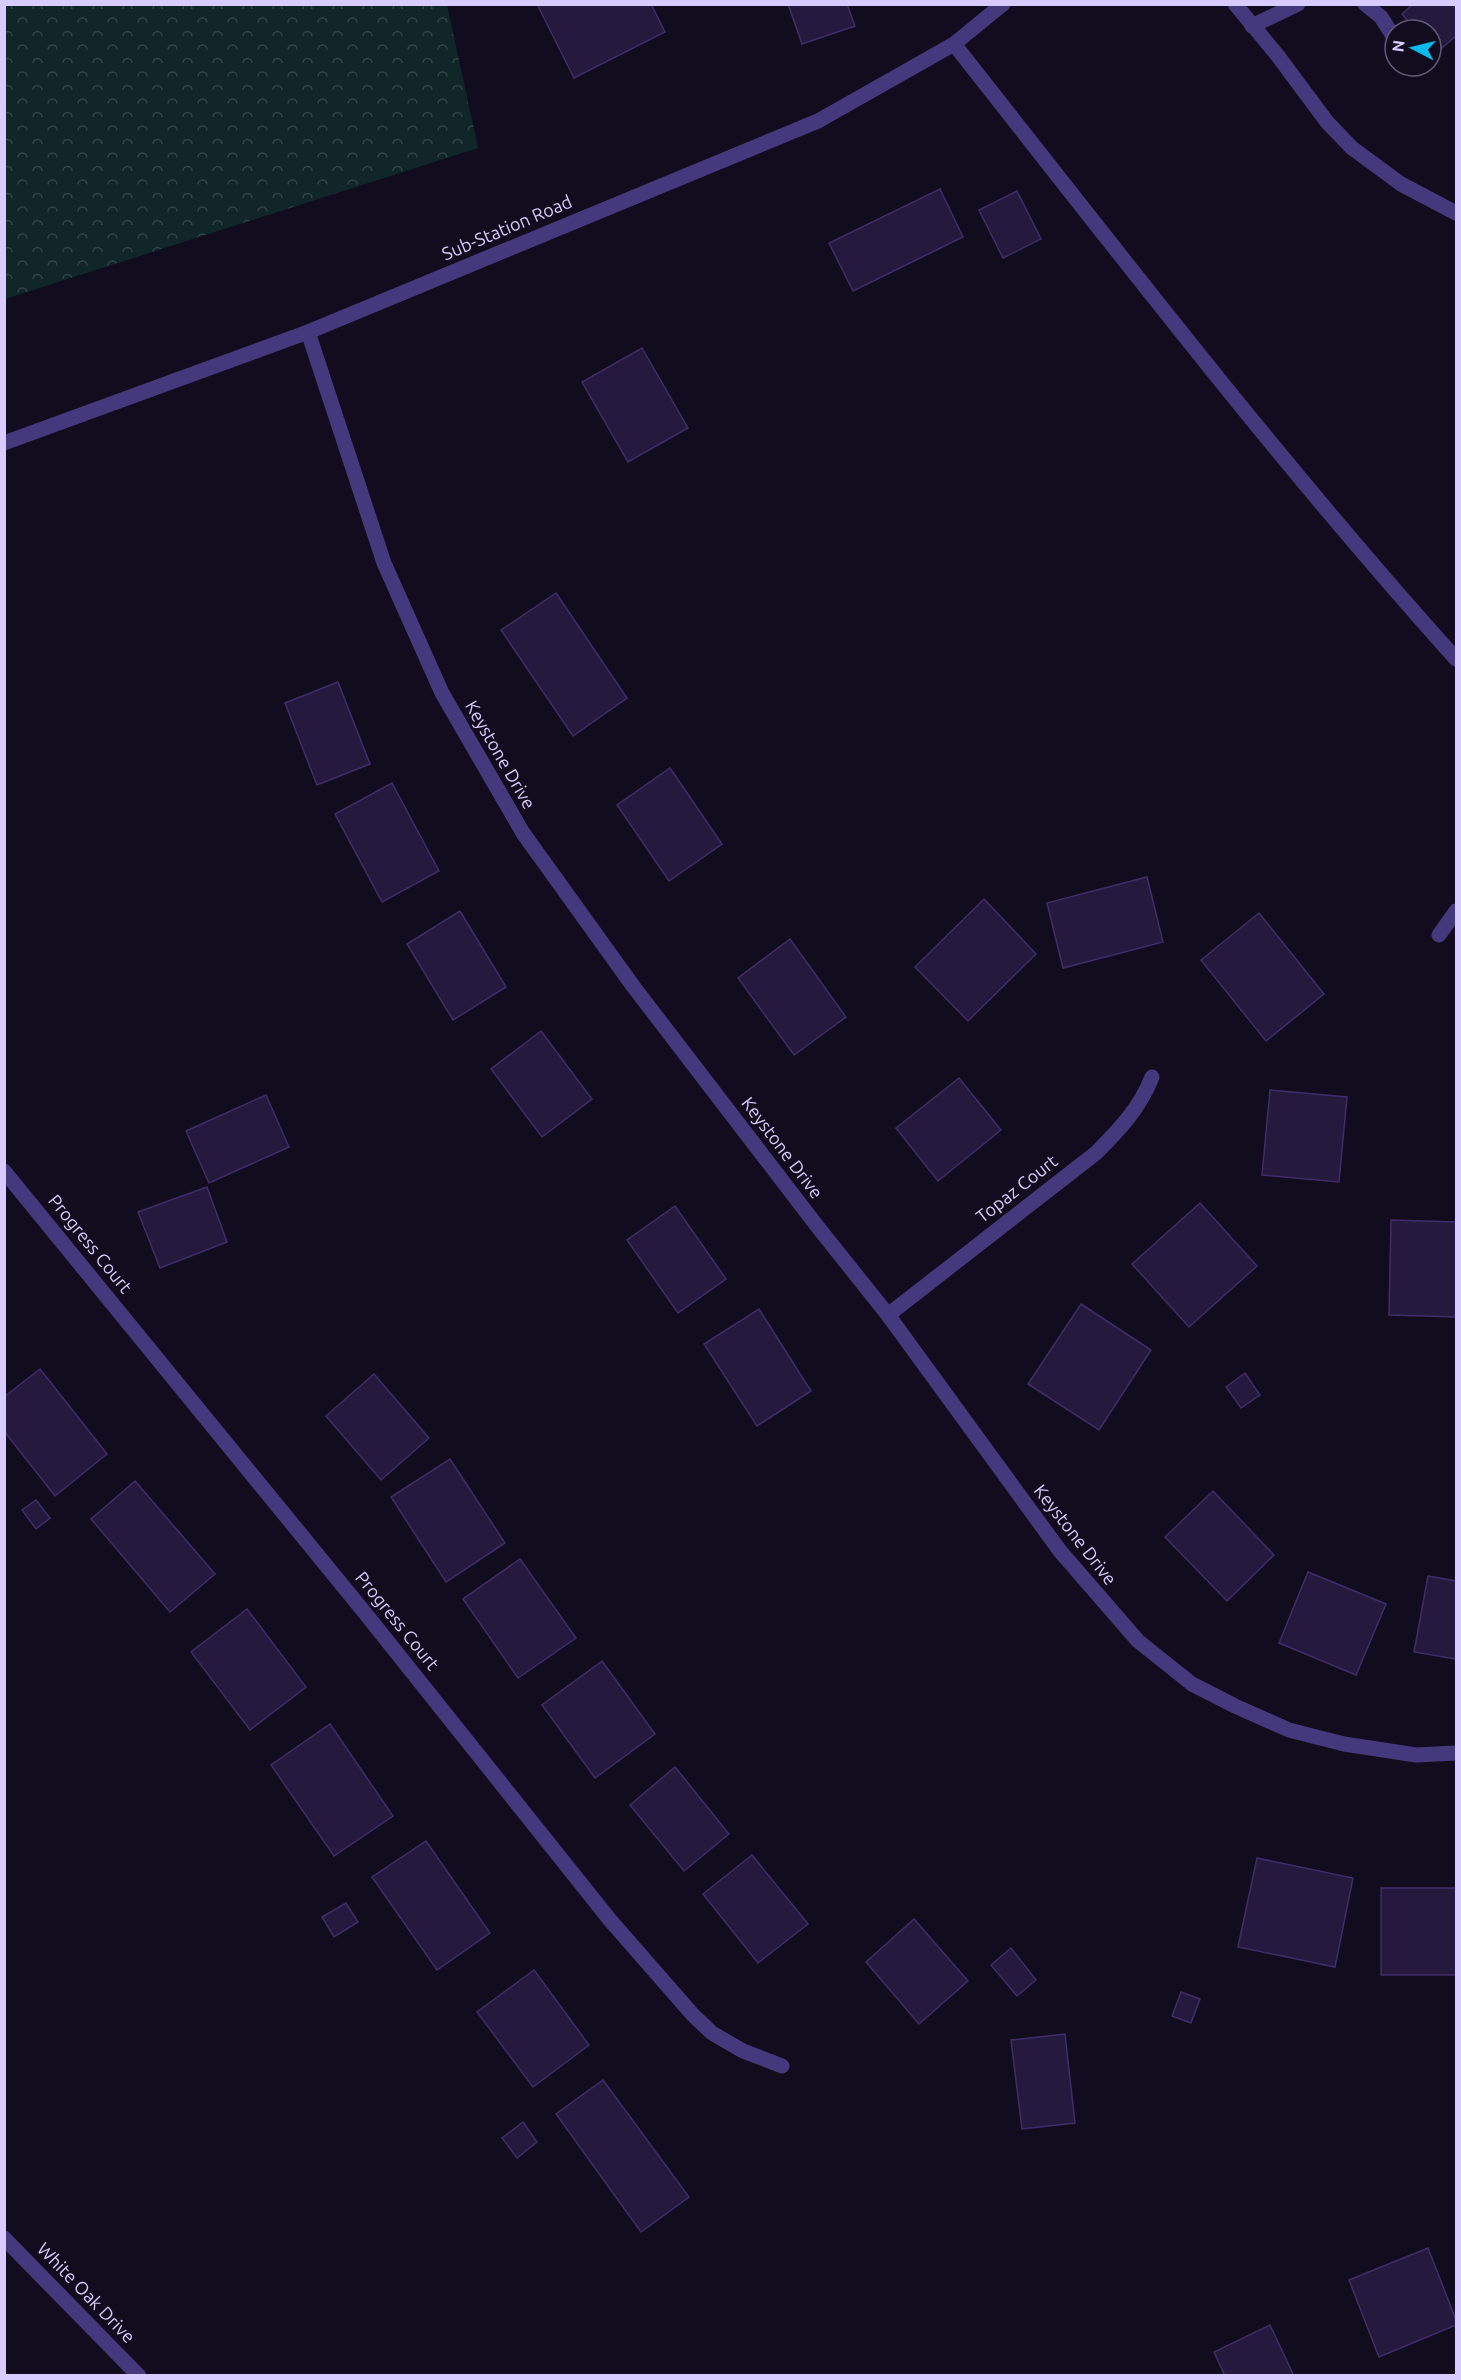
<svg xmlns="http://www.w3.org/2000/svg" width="1461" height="2380" viewBox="0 0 1461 2380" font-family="Ubuntu,sans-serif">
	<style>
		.forest { fill: url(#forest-crowns) }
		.building { fill: #251a3e; stroke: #402c6a; stroke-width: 1.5 }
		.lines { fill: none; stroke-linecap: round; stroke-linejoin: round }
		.lane { stroke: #44397c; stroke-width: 15 }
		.street { stroke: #44397c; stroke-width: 15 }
		.labels { text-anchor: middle; stroke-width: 5; stroke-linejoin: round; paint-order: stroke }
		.street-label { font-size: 18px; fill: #d7ccfd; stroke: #120d1e }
	</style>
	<defs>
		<pattern id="forest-crowns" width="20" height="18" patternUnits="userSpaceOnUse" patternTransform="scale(1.5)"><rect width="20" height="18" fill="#102628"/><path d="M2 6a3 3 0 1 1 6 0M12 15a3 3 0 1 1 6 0" fill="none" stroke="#324448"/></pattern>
	</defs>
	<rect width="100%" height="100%" fill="#120d1e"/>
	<path class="forest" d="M5,4l442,1 31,143 -473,151z"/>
	<g class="building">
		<path d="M537,4h114l14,28 -91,46z"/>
		<path d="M788,4h59l8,22 -53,18z"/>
		<path d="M1413,4h43v32l-21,18 -4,-5v-19h-16l-13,-16z"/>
		<path d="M940,189l23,48 -110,54 -24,-48z"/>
		<path d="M1017,191l24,48 -38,19 -24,-48z"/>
		<path d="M642,348l46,80 -60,34 -46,-80z"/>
		<path d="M556,593l71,105 -54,38 -72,-106z"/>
		<path d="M338,682l32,82 -53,21 -32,-82z"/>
		<path d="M670,768l52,76 -53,37 -52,-76z"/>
		<path d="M392,783l47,88 -57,31 -47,-88z"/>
		<path d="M1147,877l16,65 -100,26 -16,-65z"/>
		<path d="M984,899l52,55 -68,67 -53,-54z"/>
		<path d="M460,911l46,76 -53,33 -46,-76z"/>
		<path d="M1259,913l65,81 -58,47 -65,-81z"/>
		<path d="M790,939l56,78 -52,38 -56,-77z"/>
		<path d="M541,1031l51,68 -50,38 -51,-68z"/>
		<path d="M959,1078l42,52 -63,51 -42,-53z"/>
		<path d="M1270,1090l77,7 -8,85 -77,-7z"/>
		<path d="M266,1095l23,52 -80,36 -23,-52z"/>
		<path d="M207,1187l20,55 -67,26 -22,-56z"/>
		<path d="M1200,1203l57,63 -68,61 -57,-63z"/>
		<path d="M675,1206l51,73 -48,34 -51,-73z"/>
		<path d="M1391,1220l65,2v95l-67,-2z"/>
		<path d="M1081,1304l70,46 -52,80 -71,-46z"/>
		<path d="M759,1309l52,82 -54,35 -53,-82z"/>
		<path d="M40,1369l67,85 -52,42 -51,-65v-34z"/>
		<path d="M1245,1373l15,22 -19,13 -15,-21z"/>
		<path d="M374,1374l55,64 -48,42 -55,-64z"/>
		<path d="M450,1459l55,84 -59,39 -55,-85z"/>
		<path d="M135,1481l80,93 -45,38 -79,-93z"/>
		<path d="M1213,1491l61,64 -47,46 -62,-64z"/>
		<path d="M36,1500l14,18 -14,11 -14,-19z"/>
		<path d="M520,1559l56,79 -58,40 -55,-79z"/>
		<path d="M1308,1572l78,32 -30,71 -77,-32z"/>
		<path d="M1428,1576l28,5v78l-42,-7z"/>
		<path d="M247,1609l59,78 -56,43 -59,-78z"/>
		<path d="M602,1661l53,73 -60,44 -53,-73z"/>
		<path d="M330,1724l63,92 -59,40 -63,-91z"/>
		<path d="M675,1767l54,67 -45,37 -54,-66z"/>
		<path d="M426,1841l64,92 -53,37 -65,-93z"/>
		<path d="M752,1855l56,69 -50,39 -55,-69z"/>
		<path d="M1257,1858l96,20 -18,89 -97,-20z"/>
		<rect x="1381" y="1888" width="75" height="87"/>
		<path d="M346,1903l12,19 -24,15 -12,-20z"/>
		<path d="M914,1919l54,62 -49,43 -53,-62z"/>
		<path d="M1011,1948l25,32 -19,16 -26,-31z"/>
		<path d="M534,1970l55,75 -56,42 -56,-75z"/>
		<path d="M1181,1992l19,7 -9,24 -19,-7z"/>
		<path d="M1065,2034l10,89 -53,6 -11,-89z"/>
		<path d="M603,2080l86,117 -48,35 -85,-118z"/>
		<path d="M523,2122l14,20 -20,16 -15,-20z"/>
		<path d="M1428,2248l28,72v5l-77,32 -30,-77z"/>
		<path d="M1270,2325l24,51h-69l-11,-24z"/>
	</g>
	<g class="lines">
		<g class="lane">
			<path d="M1235,4l43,52 49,66 25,26 49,36 55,29"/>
			<path d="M1365,4l16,13 14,22"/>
			<path d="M1252,26l46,-22"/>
			<path d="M954,44c164,208 325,418 502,615"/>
			<path d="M1439,935l17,-24"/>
		</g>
		<g class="street">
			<path d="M308,332l76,231 58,130 81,140 110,153 184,240 71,89 172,236 78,90 54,43 43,22 54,24 55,14 72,11 40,-2"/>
			<path d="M4,443l304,-111 510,-211 136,-77 49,-40"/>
			<path d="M4,1171l361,442 245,307 83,95 19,18 31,18 39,15"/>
			<path d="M888,1315l208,-162c23,-23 44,-45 56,-76"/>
			<path d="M4,2238l135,138"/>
		</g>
	</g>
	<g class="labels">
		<g class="street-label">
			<text transform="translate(507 228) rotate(-23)" y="6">Sub-Station Road</text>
			<text transform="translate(500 755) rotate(60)" y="6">Keystone Drive</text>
			<text transform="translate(782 1148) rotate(53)" y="6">Keystone Drive</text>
			<text transform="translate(1017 1189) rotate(-38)" y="6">Topaz Court</text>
			<text transform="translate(90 1244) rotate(51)" y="6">Progress Court</text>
			<text transform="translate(1075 1535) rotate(52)" y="6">Keystone Drive</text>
			<text transform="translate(397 1621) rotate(51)" y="6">Progress Court</text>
			<text transform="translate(86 2293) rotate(46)" y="6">White Oak Drive</text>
		</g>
	</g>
	<rect width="1461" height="2380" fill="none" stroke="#d7ccfd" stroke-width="12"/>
	<g transform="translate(1413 48) rotate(277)"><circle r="28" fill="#120d1e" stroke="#615977" stroke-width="1.5"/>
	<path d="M0-4.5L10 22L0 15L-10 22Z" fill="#08baed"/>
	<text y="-9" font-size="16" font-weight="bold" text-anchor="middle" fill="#d7ccfd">N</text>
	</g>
</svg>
